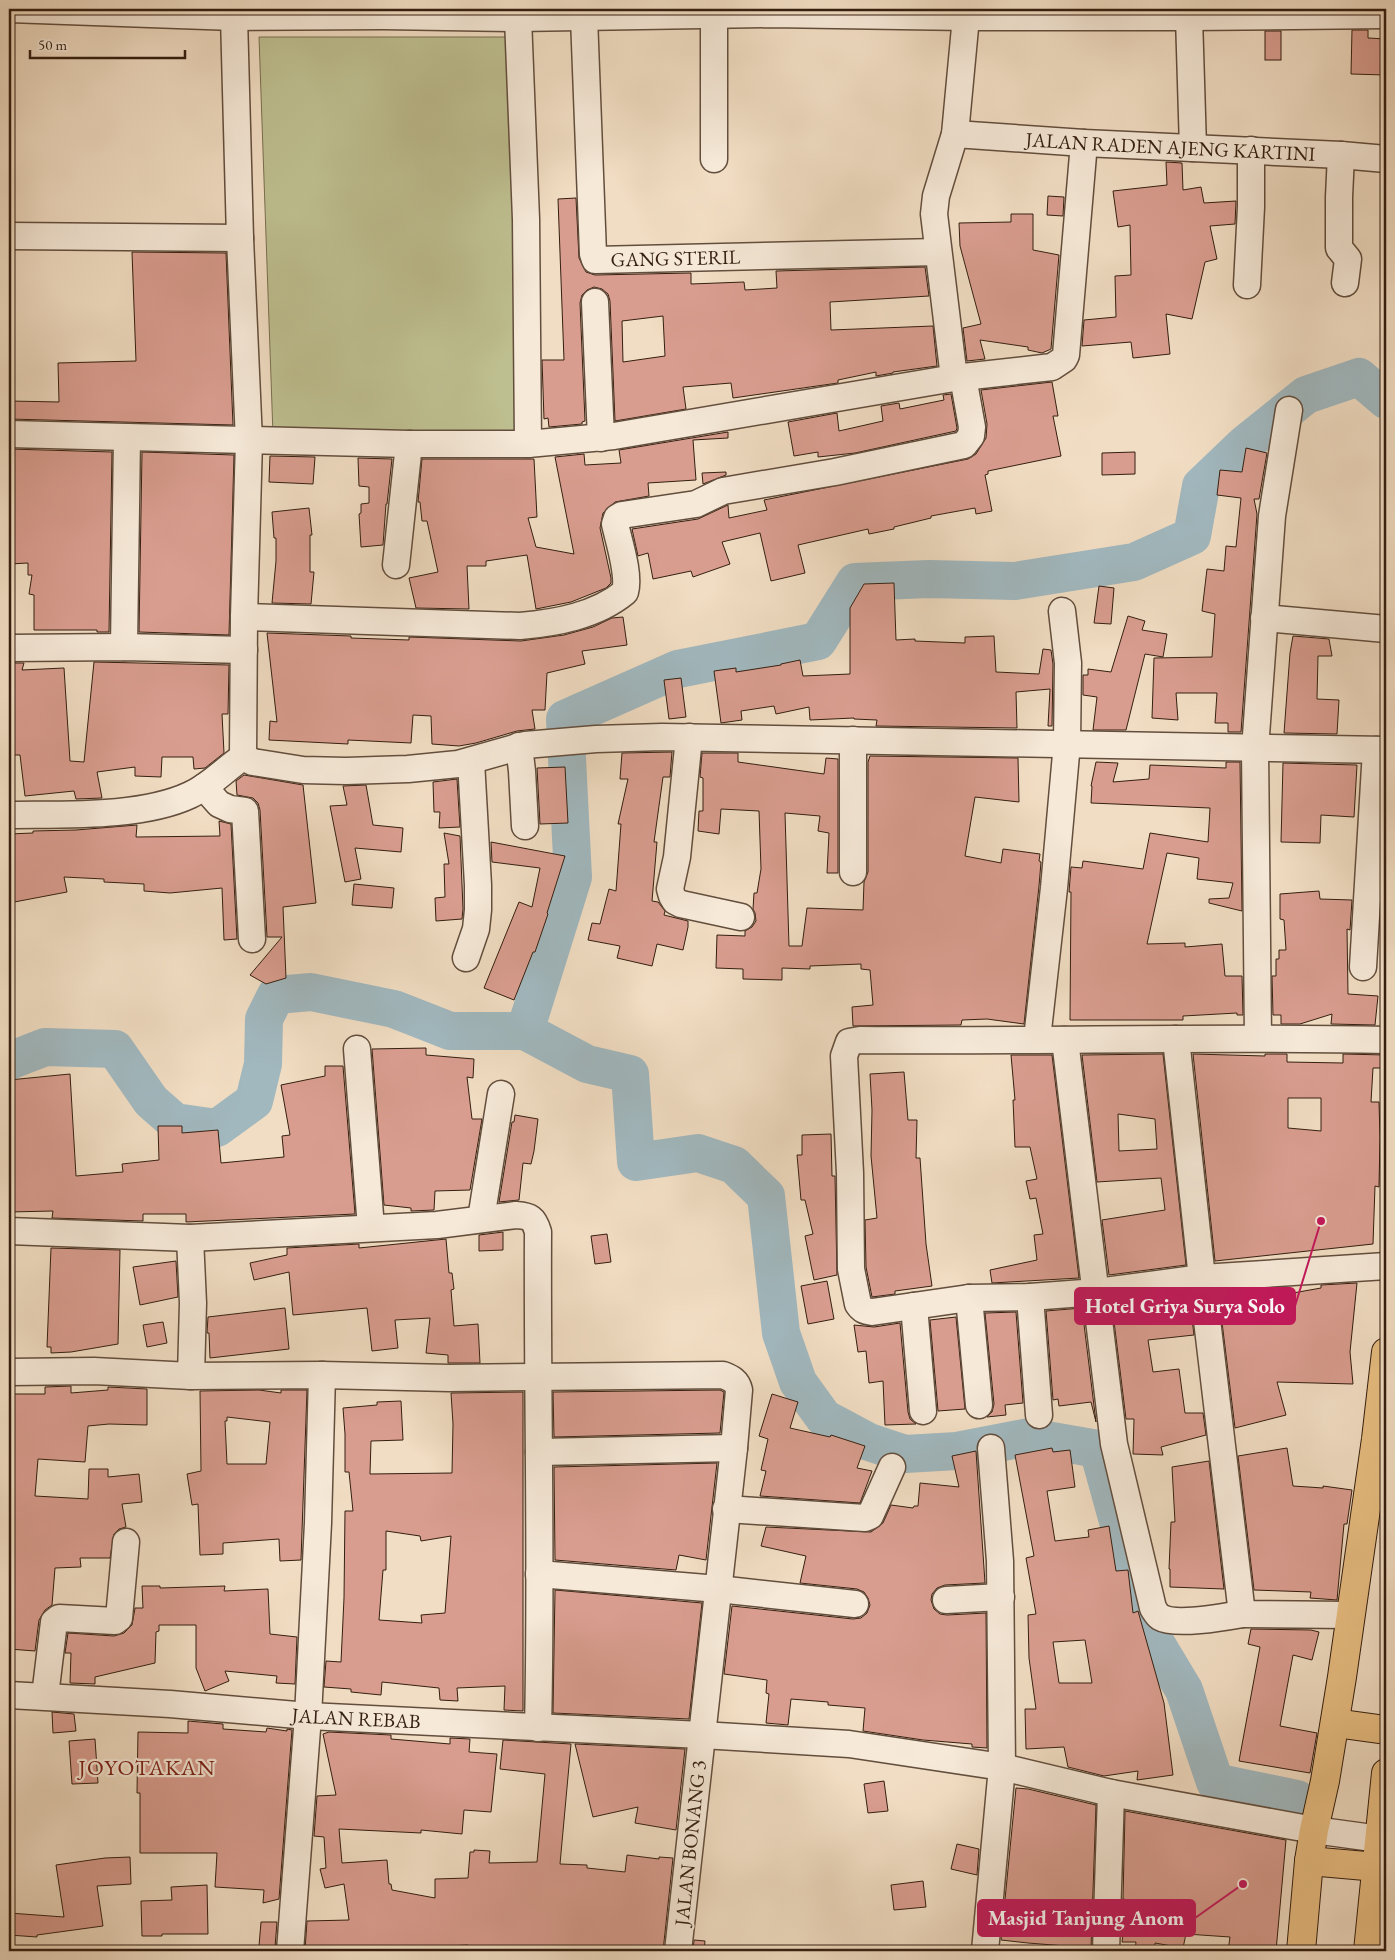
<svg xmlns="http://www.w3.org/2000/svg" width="1395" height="1960" viewBox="0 0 1395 1960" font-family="'EB Garamond',serif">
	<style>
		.green { fill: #bebf90; stroke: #796f50 }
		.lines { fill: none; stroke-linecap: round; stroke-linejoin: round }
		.river { stroke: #a1b8bf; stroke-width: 38 }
		.building { fill: #d99d8f; stroke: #341f10; fill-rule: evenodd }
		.minor-casing { stroke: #634e3d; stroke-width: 29 }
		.major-casing { stroke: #341f10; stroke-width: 30 }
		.minor { stroke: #f6e9d8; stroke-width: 26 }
		.major { stroke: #e8be82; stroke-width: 28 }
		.labels { text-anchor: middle; stroke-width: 4.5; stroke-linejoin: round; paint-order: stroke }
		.street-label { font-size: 20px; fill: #341f10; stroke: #f6e9d8 }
		.quarter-label { font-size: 22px; letter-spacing: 1px; fill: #7a1f14; stroke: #f6e9d8 }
		.leader { fill: none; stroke: #c2185b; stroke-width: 2 }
		.callout-dot { fill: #c2185b; stroke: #f6e9d8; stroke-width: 2 }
		.callout { fill: #c2185b; stroke: #c2185b; stroke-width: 2 }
		.callout-label { font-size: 21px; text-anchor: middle; font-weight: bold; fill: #fff }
	</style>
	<rect width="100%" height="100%" fill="#f1ddc3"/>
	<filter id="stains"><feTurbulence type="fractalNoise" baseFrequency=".004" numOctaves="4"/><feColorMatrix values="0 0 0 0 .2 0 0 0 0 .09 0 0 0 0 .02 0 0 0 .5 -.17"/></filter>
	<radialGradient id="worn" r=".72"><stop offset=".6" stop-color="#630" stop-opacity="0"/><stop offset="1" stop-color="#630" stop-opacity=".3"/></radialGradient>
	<path class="green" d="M259,37h255l14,394 -255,4z"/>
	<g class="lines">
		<g class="river">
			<path d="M525,1031l48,-154 -8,-158 113,-50 140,-28 37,-59 74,-3 86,2 119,-19 58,-26 9,-50 44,-42 61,-49 53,-18 27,23"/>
			<path d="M9,1061l36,-14 70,2 36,52 24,21 42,6 37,-27 9,-37 1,-45 12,-24 35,-3 83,17 56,22h75l62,33 43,10 6,88 62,-9 36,12 32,31 15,137 17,49 26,36 45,24 36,12 52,-3 72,-14 69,12 50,181 36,60 31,92 82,17"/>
		</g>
	</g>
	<g class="building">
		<path d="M1352,30h16v8l18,1v36l-35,-1z"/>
		<rect x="1265" y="31" width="16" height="29"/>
		<path d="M1166,162l16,1 1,27 18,-3 3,16 32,-2 -1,23 -25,2 7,33 -12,3 -13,57 -26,-5 4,40 -37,4 -2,-16 -49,4 2,-26 32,-3 -1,-41 16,-1 -1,-50 -12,2 -5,-36 54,-6z"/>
		<path d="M1048,196l16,1 -1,19 -16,-1z"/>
		<path d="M576,198l3,60 7,14 9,3 96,-2v11l53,-2 1,8 32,-2 -1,-17 149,-4 4,29 -99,6 1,28 102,-4 4,40 -44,6v1l-17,3v-4l-38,8v3l-105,15 -2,-15 -48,4 3,22 -71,12 -5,-120 -2,-7 -6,-5 -8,-2 -7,3 -5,5 -2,8 5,118 -3,1v2l-33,3 -1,-9 -4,1 -2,-59h22l-6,-161zM663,316l2,40 -42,6 -1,-41z"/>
		<path d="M1011,214h22v36l26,5 -8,94 -9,4 -14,-3v-3l-48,-7 5,19 -18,2 -4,-33 18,-4 -21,-78 -1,-23 52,-1z"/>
		<path d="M132,252l94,1 7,172 -224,-6v-18l50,1 -1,-39 78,-2z"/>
		<path d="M1052,382l6,34h-5l8,40 -73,15v3l-3,1 7,36 -16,3 -1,-6 -44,8v2l-37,9v2l-25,5 -1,-5 -70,16 7,28 -34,8 -11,-48 -38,9 8,22 -37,13 -2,-6 -38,8 -5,-26 -10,3 -6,-27 66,-10 30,-14 1,13 38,-8 -3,-10 204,-41 8,-5 10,-16 1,-14 -6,-34z"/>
		<path d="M951,394l6,34 -1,3 -101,22 -37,4v-5l-24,4 -6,-34 49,-9 2,18 44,-10 -2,-15 18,-3 1,6 44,-9 -1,-5z"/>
		<path d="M728,432v6l-35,2 3,40 -48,3 1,13 -34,6 -12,11 -3,15 11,50v5l-5,5 -35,14 -35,7 -9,-54 -41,6v5h-19l2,43 -53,-1 -7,-30 29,-6 -11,-51h-5l-2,-19h-2l4,-43h112l3,58 -9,1 8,29 38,7 -19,-97 29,-3 1,11 36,-2 -2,-13z"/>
		<path d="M1246,448l21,5 -8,46h-5l3,15 -16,218h-13v-9h-13l2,-30h-41l2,27 -26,-2 2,-60 58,-1 3,-43 -13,-3 5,-42 17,2 2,-25 10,1 5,-49 -24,-3 3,-25 22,2z"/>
		<path d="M9,449l103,3 -3,180h-12v-2h-63v-35l-5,-1 3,-19h-4v-12l-19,1z"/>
		<path d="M142,452l92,3 -5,180 -90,-3z"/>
		<path d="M1135,452v22l-33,1v-22z"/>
		<path d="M270,456l45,1 -2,27 -44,-2z"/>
		<path d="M358,458l34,1 -5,45h-1l-3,41 -22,2 -2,-33 2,-1v-9l8,-1v-16l-10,-1z"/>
		<path d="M726,472v3l-23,9 -1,-11z"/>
		<path d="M309,508l3,27h-2v37h4l-3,32 -39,-1 4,-42v-23h-2l-2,-26z"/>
		<path d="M894,583l2,57 19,-1v2l50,2v-6l29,-1 2,36 43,2 4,-25 8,1 2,14 -1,62h-4l2,-37 -34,3 1,36 -141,-2 1,-6 -23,-1v-1l-44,2 -1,-13 -33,7 -2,-8 -33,5 1,9 -21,3 -7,-52 22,-3v4l45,-7v-1l19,-4 3,16 47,-2v-66l14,-24z"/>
		<path d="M1099,586l15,2 -3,36 -17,-1z"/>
		<path d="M1128,616l17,5 -3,9 25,4 -4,23 -18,-3 -19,76h-33l4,-33 -14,-2v-20h5v-6l23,3z"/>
		<path d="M623,617l4,28 -45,6 3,13 -38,9 -2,37h-13l3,19 -18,2 -41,12 -17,3 -27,-2 -1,-28 -18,-1 -2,28 -63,-3v4l-79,-4 1,-19 7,1 -10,-89 84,3v2l58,2v-3l112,4 43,-6 29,-8 19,-9z"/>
		<path d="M1293,636l36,3 3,17h-14l-1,43 22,1 -2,34 -53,-1 6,-80z"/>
		<path d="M94,662l135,3 -1,49h-6l2,39 -19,15 -11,1 -1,-12h-31l-1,20 -26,-1v-9l-38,5 5,26 -26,1 -2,-8 -49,5 -5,-41h-11v-92h15l-2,7 42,-2 6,93 14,1z"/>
		<path d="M681,678l5,39 -17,2 -5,-39z"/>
		<path d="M672,752l-2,25h-7l-9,65h3l-5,59 6,1 7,9 -1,4 24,6v6l-5,23 -26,-6 -5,22 -35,-8 3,-12 -32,-6 4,-17 8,1 9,-35 7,2 5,-67h-3l10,-45h-8l2,-26z"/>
		<path d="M702,753h36v9l86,12 2,-16 12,1v114h-11l2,-40 -11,-2 2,-15 -35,-3 4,133h13l5,-38 56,2 1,-28 4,-10v-110l2,-6 148,2 1,44 -44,-5 -10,59 36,7 2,-14 37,5 -1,7 2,1 -2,24 -15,138 -37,-5 -25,1 -1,5 -108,1 -1,-19 21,-2 -3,-35 -9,-1v-5l-51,2v3l-28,-1v12l-39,-1v-10l-27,-1 1,-33 28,1v-5l7,-4 4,-6 -1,-8 -2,-4 1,-16h3l4,-24 -2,-58 -38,-2 -2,25 -21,-3 1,-20h4v-33l-3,-1z"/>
		<path d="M1096,762l22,1 -5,19 36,-3 1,-14 76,3v-6h14l2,149 -33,-8v-4l20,-1 4,-15 -36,-4 2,-21 -32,-5 -20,91 38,-1v4l37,-3 3,32h17l1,39h-6v-2l-54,3v4h-113l1,-128h-2l2,-25 11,1 1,-7 60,8 7,-36 58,9 2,-34 -119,-5 1,-17h-1z"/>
		<path d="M1283,763l74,2 -3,52 -33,-2 -1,28 -39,-1z"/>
		<path d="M565,767l3,56 -28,1 -3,-56z"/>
		<path d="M244,775l59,10 13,118 -33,4 3,71 -20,6 -16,-9 32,-38h-15l-7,-127 -2,-7 -5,-5 -16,-3 -1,-14z"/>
		<path d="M457,779l3,48 -21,1 1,-16h-6l-1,-30z"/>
		<path d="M366,785l7,40 30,3 -2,24 -46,-4 6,31 -16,3 -15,-76 17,-1 -4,-19z"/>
		<path d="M219,821l12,3 6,115 -13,1 -2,-52 -52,5 -26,-2v-7l-40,-2v-3l-40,-2 3,15 -58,11v-69l24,-1v-2l43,-1 61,-5 -1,12 84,-1z"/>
		<path d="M444,833l16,3 3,73 -1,10 -26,2 -1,-23 10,-1 -1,-33h5z"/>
		<path d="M491,842l74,14 -18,57 1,1 -13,38h-2l-19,48 -30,-12 35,-86 13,5 8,-39 -48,-6z"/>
		<path d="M354,884l40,4 -2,20 -40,-3z"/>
		<path d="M1319,891l1,8 32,1 -2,30 -3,-1 1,65 30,2 -3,29 -44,-1 1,-10 -32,10h-19v-9h-8l-1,-39h4v-17h3v-9h7l-2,-30 -4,-1v-25z"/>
		<path d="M426,1048v7l48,4 -1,19 -6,-1 5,42h10l-12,71 -35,1 -1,19 -23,1v-3l-27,-3 -12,-156z"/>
		<path d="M1163,1054l23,211 -77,10 -7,-55 63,-10 -4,-32 -64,4 -15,-127zM1118,1114l37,5 2,30 -38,2z"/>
		<path d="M1193,1054l72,2v-2h22v8l56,1v-9l43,1v13h-13l-2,34h8l1,35 -1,50 -4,-1 -2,58 -158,17zM1288,1098h33v33l-33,-3z"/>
		<path d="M1011,1055h41l27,223 -87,5 -2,-13 47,-10 -3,-25 9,-1 -7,-36 -6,1 -4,-18 11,-2 -7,-32h-15l-2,-47h2z"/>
		<path d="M325,1066h18l12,148 -169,8v-8h-43v7l-91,-3 1,-7 -44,1v-132l61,-6 6,102 47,-4 -1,-8 37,-4 -1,-34h24v7l36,-3 3,33 63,-6 -2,-21 8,-1 -9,-50 44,-9z"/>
		<path d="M904,1072l4,48h9l-1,38h4l6,86 6,42 -37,5v3l-23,3 -6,-30 -1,-47 12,-2 -6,-62 1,-46 -2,-36z"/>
		<path d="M515,1115l23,4 -4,32 -3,13 -8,-1 -4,37 -20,2 13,-80h2z"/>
		<path d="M831,1134l1,42h3l2,99 -23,5 -9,-44 8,-2 -8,-34h-4l-4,-45h5v-20z"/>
		<path d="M503,1232v18l-24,1v-16z"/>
		<path d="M607,1234l4,28 -16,2 -4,-28z"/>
		<path d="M446,1239l3,34h3l2,16 -3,1 3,36 24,-2 2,39h-32v-8l-22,-2 4,-35 -35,2 3,28 -26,3 -5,-43 -74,7 -4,-43 -35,8 -4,-17 37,-8v-7l72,-4v4z"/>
		<path d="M51,1248l69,2 -2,94 -47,8 -20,1v-6h-4z"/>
		<path d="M176,1261l2,36 -38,8 -7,-38z"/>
		<path d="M827,1281l7,38 -26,5 -7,-38z"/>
		<path d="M1357,1283l-7,69 3,32 -76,-2 9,33 -51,13 -15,-122 101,-18v-3z"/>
		<path d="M1189,1295l5,40 -46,5 5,32 26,-3 6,44h18l3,22 -45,12 2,8 -30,-1 1,-35h-8l-14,-114z"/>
		<path d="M285,1308l4,41 -79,9 -1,-25h-2l1,-16z"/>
		<path d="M1082,1308l14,114 -5,-20 -32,4 -1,-7 -5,1 -7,-89z"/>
		<path d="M1016,1312l7,91 -18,2 1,10 -19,2 5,-5 2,-8 -9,-91z"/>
		<path d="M956,1317l9,92 -27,2 -8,-91z"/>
		<path d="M163,1322l4,21 -20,4 -4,-22z"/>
		<path d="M900,1323l8,89 2,7 6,5 -31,1 -2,-44 -14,2 -3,-32 -8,1 -4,-27 20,2z"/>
		<path d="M71,1386v7l37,-3v-3l39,2v36l-38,-1 -21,2 -3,36 -47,-3 -3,37 53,3 1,-30h19v8l31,-3 3,28 -20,2 4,23 -7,2 -5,5 -4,24h-30l1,9 -26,1 -3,37 -7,5 -6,10 -4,31 -26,-2v-166l4,-58v-31h32v-7z"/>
		<path d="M259,1390l22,3v-3h26l-6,170 -21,1 -1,-22 -56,4v11l-23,1 -2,-51 -6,1 -5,-31 14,-3 -1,-80zM227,1417l43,5 -4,42h-39l-2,-43h2z"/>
		<path d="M720,1390l4,2 -4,41 -166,4 -1,-45z"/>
		<path d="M523,1392v319l-19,-1 1,-24 -48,2 1,13 -18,-1 -1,-12 -57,-6 -1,13 -30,-3v-3l-27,-2 2,-26 15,1 3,-64 1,-87h8l-4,-39h-4v-38l-2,-26 34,-3v-3l24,-1 2,39 -32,1 -1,33 82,-1 1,-49 -2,-31zM386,1531l34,5 1,5 30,-5 -6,77 -24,2 1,8 -43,-3 4,-50h3z"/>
		<path d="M772,1394l26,8 -8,26 40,9 1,-2 34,11 -8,22 15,3 -12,32 -100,-7 6,-25 -5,-1 7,-31 -9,-3z"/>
		<path d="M1052,1448l1,4 17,-2 5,37 -28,4 8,50 34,-4 -1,-7 21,-4 7,45 12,-1 5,43 5,-2 26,92 9,72 -36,5 1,-9 -34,5 -36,-9 -4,-20 -38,2 -1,-40h11l-7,-51 -1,-43 8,-1 -10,-56 8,-2 -19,-101zM1085,1640l7,43h-33l-6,-41z"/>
		<path d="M1287,1448l6,38 30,2v-2l29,4 -5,34h-3l-7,76 -27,-2 1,-6 -57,-2 -16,-134z"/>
		<path d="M976,1451l9,132 -40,2 -8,3 -5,6 -1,6 3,9 6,5 7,1 39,-2 1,135 -15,-1v-3l-49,-4 -60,-9 2,-23 -37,-3v-3l-37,-3 -3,26 -22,-2 3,-29 -3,-1 1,-13 -43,-6 8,-68 121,13 8,-1 6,-5 3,-8 -2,-7 -4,-6 -7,-3 -57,-6 6,-27 -45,-10 5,-19 105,5 12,-9 8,-18 22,3 1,-2h4l2,-23 39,4 -7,-31z"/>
		<path d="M1209,1461l15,128 -54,-2v-18h-1l2,-47h4l-3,-55z"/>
		<path d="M717,1463l-11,97 -27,-5 -3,15 -121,-10 -1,-93z"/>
		<path d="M142,1586h18v2l65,-2 -1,5 44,-2 2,45 27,3 -2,47 -19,-1 1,-7 -52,-5 4,10 -24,10 -9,-23v-43h-37v6l-3,1 -1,31 -60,14v7l-25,-1 1,-30h-6l3,-20 46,3 10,-3 8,-8 3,-17h8z"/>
		<path d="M555,1590l147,13 -13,116 -136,-6z"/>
		<path d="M1251,1629l60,1 8,2 -7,28 -19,-5 -13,71 37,7 -7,40 -71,-12 21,-114 -12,-3z"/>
		<path d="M52,1712l22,2 2,17 -23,2z"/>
		<path d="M188,1721l35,3v5l43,3 1,-4 20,3v-2l5,1 -13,169 -16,4 1,-13 -49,-3 2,-34h-77v-60h-3l1,-61 50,1z"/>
		<path d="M329,1732l62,3v4l59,5v-6l20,1 -1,13 28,2 -6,58 -27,-2 -2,24 -41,-4v3l-82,-4 3,34 45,-3 2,24h2l1,6 43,8v-19l33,-1 2,-26h4v-2l16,1 -1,12 48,-1 8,-88 -45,-5 3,-29 68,4 -11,120 27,1v3l38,4 2,-17 32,4v-2l14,1 -10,93h-40l-36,-4 -1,4h-43v-3l-50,-2 1,5h-26v-6l-58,3v3l-105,-1 2,-29 42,-1 -5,-36 -19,4 -5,-19 6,-1 -2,-31 -10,-1 3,-40 19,-1 -13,-61z"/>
		<path d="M95,1739l3,44 -26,1 -3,-43z"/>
		<path d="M575,1744l110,5 -9,81 -41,-7 3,-16 -45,10z"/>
		<path d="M884,1781l4,30 -20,2 -4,-29z"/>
		<path d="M1016,1788l12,1 68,16 -5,143 -63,-5 -27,-3z"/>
		<path d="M1125,1811l161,29 -10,111h-48l2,-14 -44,-3 -3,14 -28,-5 -1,8h-19l1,-9h-14l6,-42 -5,-1z"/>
		<path d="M957,1844l22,5 -2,26 -26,-6z"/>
		<path d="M130,1857l1,27 -34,2 6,40 -66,9v2l-28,-2v-22l55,4 -8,-52 49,-7z"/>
		<path d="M923,1881l3,26 -32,3 -3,-25z"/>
		<path d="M207,1885l1,49h-46v2h-20l-1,-35 31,-1 -1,-13z"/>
		<path d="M261,1922h16l-2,25 -16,-1z"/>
		<path d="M694,1940l11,1 -1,10h-11z"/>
	</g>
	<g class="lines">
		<defs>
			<g id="minor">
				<path d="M9,9l225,8 149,-1 135,2 253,-4 195,3h223l197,-2"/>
				<path d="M234,17l6,221 9,203 -5,176 -1,140"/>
				<path id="s1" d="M584,17l9,237 2,6 343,-8"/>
				<path d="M1189,17l4,131"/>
				<path d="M518,18l8,201 2,225"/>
				<path id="s2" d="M955,134l129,9 257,12 45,4"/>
				<path d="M1341,155l-2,42v51l9,11 -3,24"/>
				<path d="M714,159v-144"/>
				<path d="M9,236l231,2"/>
				<path d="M1247,285l4,-78v-57"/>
				<path d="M595,302l6,136"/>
				<path d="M954,378l-20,-164 2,-18 19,-62 11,-117"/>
				<path d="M9,434l400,10h119l86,-8 340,-58 98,-11 12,-8 2,-4 18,-212"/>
				<path d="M396,565l13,-121"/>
				<path d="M244,617l276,9c35,-3 76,-10 105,-34 5,-17 -6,-50 -10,-68l2,-6 5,-3 74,-11 27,-13 112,-19 129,-27 7,-9 1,-9 -9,-50"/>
				<path d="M1264,618l122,11"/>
				<path d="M124,647l3,-210"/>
				<path d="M9,648l115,-1 120,3"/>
				<path d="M689,737l-12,120 -7,32 2,7 3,5 6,3 60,13"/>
				<path d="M519,746l3,25 3,55"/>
				<path d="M204,787l15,17 11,5 15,2 7,128"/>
				<path d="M9,815c54,-1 132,3 181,-20 20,-9 35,-26 53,-38l10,5 50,8 43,1 62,-2 50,-5 67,-19 71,-6 66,-2 724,13"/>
				<path d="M853,872v-132"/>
				<path d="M466,958l10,-29 2,-19v-25l-7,-124"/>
				<path d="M1363,967l13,-217"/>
				<path d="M1258,1038l-3,-289 17,-233 17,-106"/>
				<path d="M1037,1039l17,-151 13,-145 1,-80 -6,-52"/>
				<path d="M1176,1039l26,239 40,336 108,1"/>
				<path d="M1065,1040l49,404 39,164c2,3 4,7 7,9 15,9 65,0 82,-3"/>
				<path d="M1386,1040c-175,-4 -350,2 -526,0l-11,2 -5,14 6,117 1,96 7,35c4,6 7,7 14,8l97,-14 61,-1 67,-5 105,-14 184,-12"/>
				<path d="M357,1049l14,179"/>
				<path d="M481,1219l20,-125"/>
				<path d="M9,1231l181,7 247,-13 79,-10c14,1 18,3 22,17 -1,165 4,331 0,496"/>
				<path d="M190,1238l3,65 -2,73"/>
				<path d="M1030,1297l9,118"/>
				<path d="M969,1298l10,107"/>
				<path d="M914,1306l9,105"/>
				<path d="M9,1372l85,-1 97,5 131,-1 127,3 274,-3c8,3 14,6 16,15l-5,58 -56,503"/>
				<path d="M539,1452l195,-4"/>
				<path d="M726,1509l139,9 5,-2 22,-49"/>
				<path d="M539,1574l179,15 137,15"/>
				<path d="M946,1600l55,-3"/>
				<path id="s3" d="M9,1695l161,9 138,12 394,19 147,9 153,23 109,26 203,37 66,9"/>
				<path d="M45,1696l9,-74 5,-4 56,3 4,-3 7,-76"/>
				<path d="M290,1951l18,-235 10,-193 4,-148"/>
				<path d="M985,1951l17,-184 -2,-206 -9,-113"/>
				<path d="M1106,1951l5,-158"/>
			</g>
			<g id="major">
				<path d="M1335,1723l51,7"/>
				<path d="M1309,1861l68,6"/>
				<path d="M1301,1951l8,-90 5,-31 11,-49 17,-104 34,-238 10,-87"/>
				<path d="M1368,1951l18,-178"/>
			</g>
		</defs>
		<use href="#minor" class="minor-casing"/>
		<use href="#major" class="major-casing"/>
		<use href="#minor" class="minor"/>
		<use href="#major" class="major"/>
	</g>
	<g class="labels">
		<g class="street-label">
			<text dy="7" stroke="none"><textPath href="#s2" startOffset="216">JALAN RADEN AJENG KARTINI</textPath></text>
			<text dy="7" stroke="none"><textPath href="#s1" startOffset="324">GANG STERIL</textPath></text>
			<text dy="7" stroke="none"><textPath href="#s3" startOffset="348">JALAN REBAB</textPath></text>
			<text transform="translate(690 1843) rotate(-84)" y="7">JALAN BONANG 3</text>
		</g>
		<g class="quarter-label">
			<text x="147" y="1775">JOYOTAKAN</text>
		</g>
	</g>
	<path class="leader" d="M1321 1221L1295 1306M1243 1884L1195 1918"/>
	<g class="callout-dot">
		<circle cx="1321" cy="1221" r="5"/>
		<circle cx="1243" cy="1884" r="5"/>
	</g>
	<g class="callout">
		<rect x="1075" y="1288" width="220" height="36" rx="5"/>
		<rect x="978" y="1900" width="217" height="36" rx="5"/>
	</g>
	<g class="callout-label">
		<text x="1185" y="1313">Hotel Griya Surya Solo</text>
		<text x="1086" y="1925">Masjid Tanjung Anom</text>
	</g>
	<rect width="1395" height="1960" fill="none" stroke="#f1ddc3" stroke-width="30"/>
	<rect x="10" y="10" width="1375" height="1940" fill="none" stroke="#341f10" stroke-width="2.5"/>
	<rect x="15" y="15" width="1365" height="1930" fill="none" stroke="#341f10"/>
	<path d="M30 50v8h155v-8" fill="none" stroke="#341f10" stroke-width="2.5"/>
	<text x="38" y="50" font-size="15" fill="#341f10" stroke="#f6e9d8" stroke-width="4" paint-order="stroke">50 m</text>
	<rect width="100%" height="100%" filter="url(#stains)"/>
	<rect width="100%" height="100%" fill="url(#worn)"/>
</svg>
